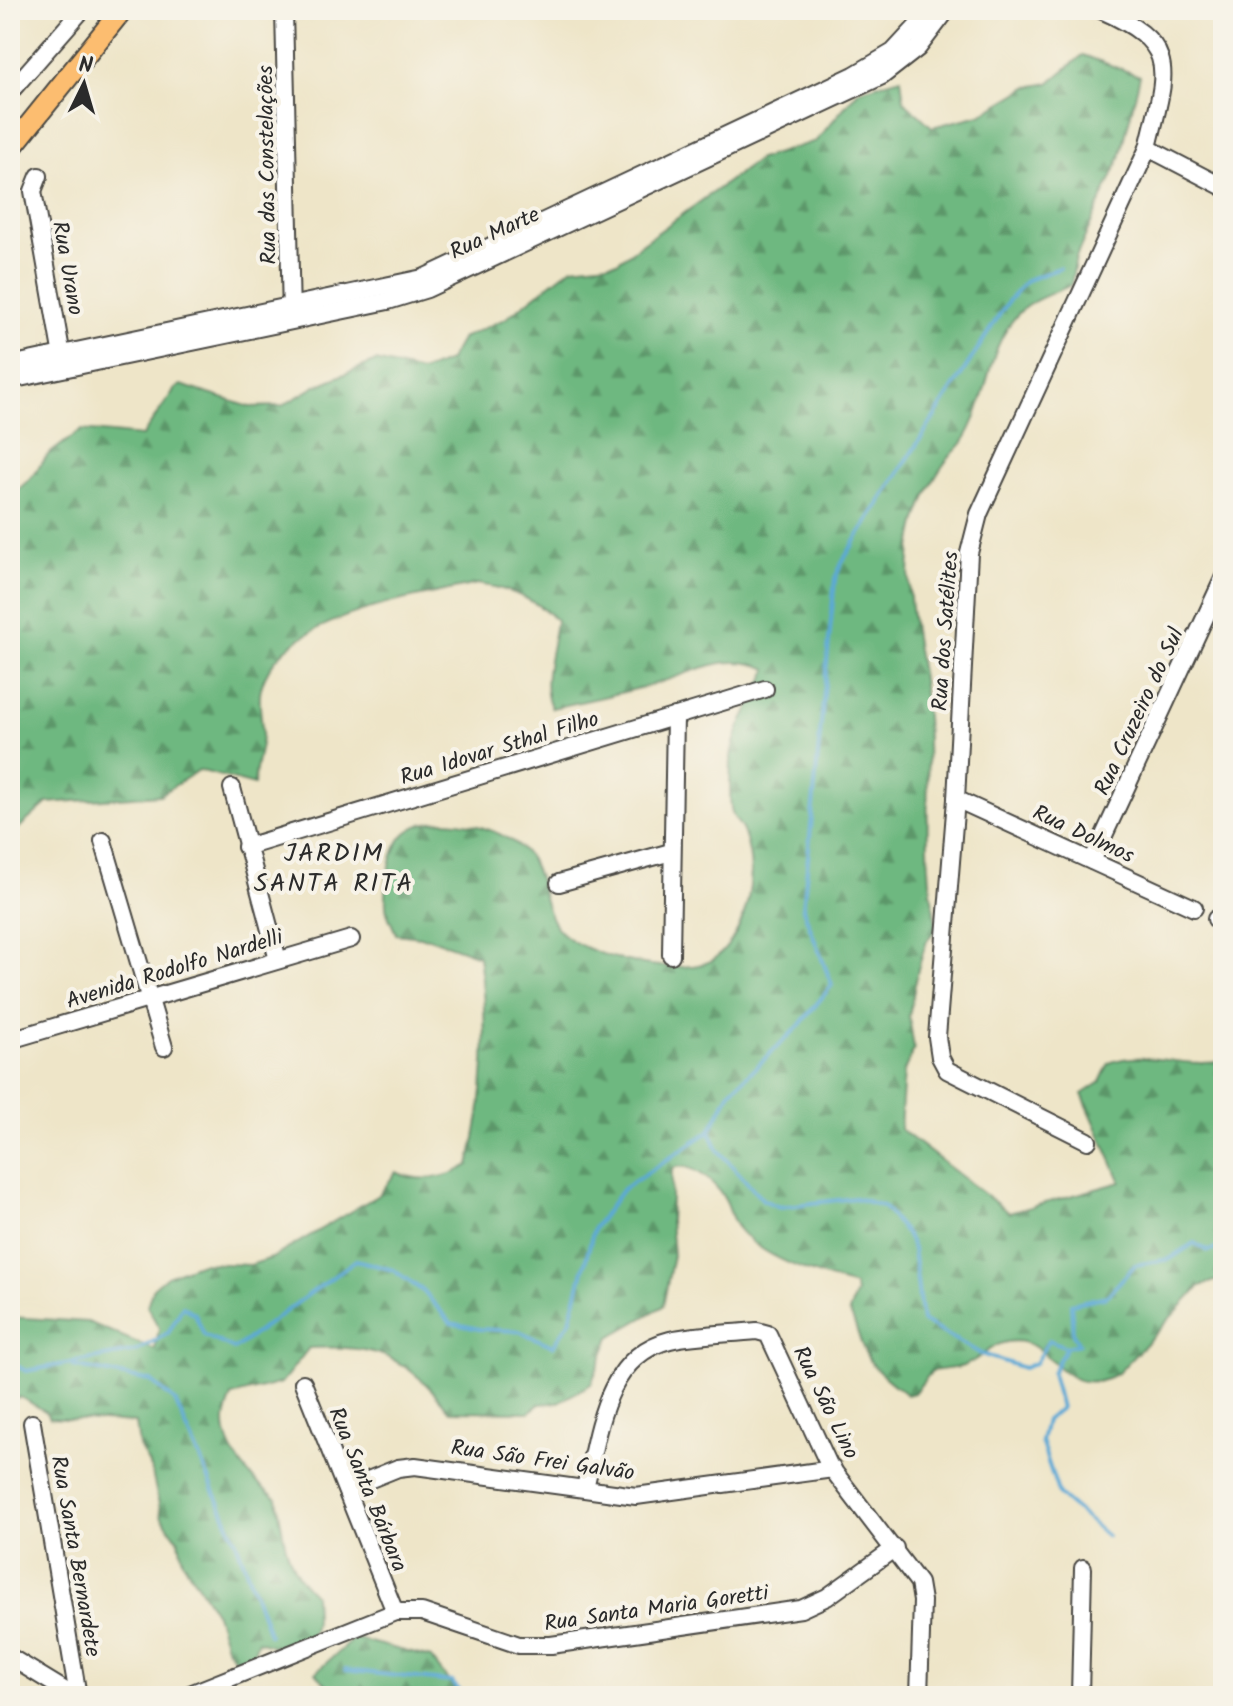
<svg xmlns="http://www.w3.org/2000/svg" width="1233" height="1706" viewBox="0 0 1233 1706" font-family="Kalam,sans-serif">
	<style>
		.forest { fill: url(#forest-firs); stroke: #4c7256; stroke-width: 2 }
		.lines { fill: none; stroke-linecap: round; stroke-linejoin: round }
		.stream { stroke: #5ba9d5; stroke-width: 4 }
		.minor-casing { stroke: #484743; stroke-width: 20 }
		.major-casing { stroke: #484743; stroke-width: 24 }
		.minor { stroke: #fff; stroke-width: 16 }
		.major { stroke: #fcbd6f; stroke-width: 20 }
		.labels { text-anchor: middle; stroke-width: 8; stroke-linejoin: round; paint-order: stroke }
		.street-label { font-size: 22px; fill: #2b2b2b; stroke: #f7f3e8 }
		.quarter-label { font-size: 26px; letter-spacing: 2px; fill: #2b2b2b; stroke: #f7f3e8 }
	</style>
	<defs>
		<pattern id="forest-firs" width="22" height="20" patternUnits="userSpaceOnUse" patternTransform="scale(2)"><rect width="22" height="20" fill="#6eb880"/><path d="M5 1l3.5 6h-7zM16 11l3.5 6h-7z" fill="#5b9669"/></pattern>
	</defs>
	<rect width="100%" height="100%" fill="#f7f3e8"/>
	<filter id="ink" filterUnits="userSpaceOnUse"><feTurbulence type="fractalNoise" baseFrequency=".0125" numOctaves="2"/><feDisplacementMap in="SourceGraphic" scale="16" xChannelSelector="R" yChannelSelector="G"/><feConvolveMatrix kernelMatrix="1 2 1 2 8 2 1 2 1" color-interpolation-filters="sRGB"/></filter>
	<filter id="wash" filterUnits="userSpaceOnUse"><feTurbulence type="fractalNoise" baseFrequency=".006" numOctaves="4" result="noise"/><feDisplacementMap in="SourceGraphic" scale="32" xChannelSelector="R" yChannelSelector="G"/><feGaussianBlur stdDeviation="1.8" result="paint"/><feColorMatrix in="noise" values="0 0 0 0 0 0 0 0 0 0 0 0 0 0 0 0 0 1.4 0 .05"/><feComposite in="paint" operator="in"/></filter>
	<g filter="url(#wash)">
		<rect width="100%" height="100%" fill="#eee5c8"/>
		<g class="forest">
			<path d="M1083,55l57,21 -20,82 -44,99 -5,28c-17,8 -41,15 -53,29 -33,35 -29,90 -55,128 -4,6 -11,11 -16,18 -16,21 -29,50 -34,77 -11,53 4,103 11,156 9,78 -4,158 13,235l-10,12 -9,29 -9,47 5,32 -10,23 -4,58 109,84 112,-31 -39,-88 18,-12 9,-19c36,-14 75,6 114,-2v222l-5,-3 -18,6 -82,87c-60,33 -63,-40 -111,-31 -18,3 -28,19 -44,24 -9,3 -21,3 -31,5l-18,22 -7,2c-15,-12 -33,-24 -41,-41 -7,-13 -9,-28 -17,-42l7,-19 -2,-7c-35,-11 -92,-27 -116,-58 -7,-8 -8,-20 -13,-28 -8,-16 -31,-37 -50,-33l-3,5 -2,49 3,34 -10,51 -53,31 -19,47 -32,18 -19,2 -11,8 -79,-1c-45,-55 -71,-66 -141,-63l-28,35 -49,13c-2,7 -7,17 -7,25 -1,30 28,62 52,77 6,37 8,70 37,96 1,31 6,40 -23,58l-33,-11 -10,24 -13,-6 -8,-10 -11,-35 -33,-52 -4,-21 -17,-23 -11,-50 -12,-22 -3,-23 -87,-5 -4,-7 -25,-14 -10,2v-82l78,5 67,28 4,-22 -12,-22 6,-18 14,-12 34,-13 49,2 22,-7 108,-64 16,-22c24,12 52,6 73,-7 17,-67 20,-141 10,-209l-50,-18 -33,-4c-3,-9 -10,-19 -10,-28 -1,-21 4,-60 21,-74 28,-22 84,-7 109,12 27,19 23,60 42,85 22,28 131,52 159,28 31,-28 42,-83 27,-123 -2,-8 -10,-14 -12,-21 -4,-15 -1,-39 -1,-55 2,-27 26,-62 37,-89 -39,-17 -69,1 -107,13 -35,11 -73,18 -109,26 -14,-21 2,-63 4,-88 -22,-22 -48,-32 -79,-36 -61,14 -198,31 -216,104 -4,15 2,33 1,49 -2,16 -7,32 -8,48l-55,-15 -39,25 -113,8 -37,33 2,-341 18,-16 18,-24 33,-25 61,6 33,-47 6,-4 69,22 32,-1 34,-20 60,-25 45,11 28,-11 13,-23 43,-19 67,-52 45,-5 142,-103 57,-18 43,-51 42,-12 3,23 28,26 48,-12 48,-28 21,-4z"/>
			<path d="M354,1638l77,20 29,38h-125l-19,-24z"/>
		</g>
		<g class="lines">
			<g class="stream">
				<path d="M710,1131l8,19 45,50 16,7 76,-9 28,8 24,29 6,14 9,72 59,33 43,14 11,-5 14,-23 17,7 13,-3 -6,-10 -2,-30 36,-8 28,-31 35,-6 24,-16 14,8 15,-3"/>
				<path d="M1066,1347l-14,26 9,35 -15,12 -5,21 18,54 48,41"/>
				<path d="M10,1362l16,9 111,-20 31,-18 15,-27 12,8 9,21 30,14 122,-89 37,10 30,21 28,32 28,6 40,2 34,15 17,-25 24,-93 29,-39 87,-58 20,-39 68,-65 34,-42 -29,-76 32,-330 7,-17 167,-262 18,-20 33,-12"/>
				<path d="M73,1366l78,15 24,20 61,140 33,93"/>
				<path d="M345,1670l107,12 11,14"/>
			</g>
		</g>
	</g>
	<g filter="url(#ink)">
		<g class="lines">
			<defs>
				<g id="minor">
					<path d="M284,10l7,306"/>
					<path d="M10,92l72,-82"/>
					<path d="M1148,148l75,39"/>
					<path d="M39,176l-6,15 30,171"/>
					<path d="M10,365l413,-87 431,-203 39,-23 39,-42"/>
					<path d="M10,380l378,-79 39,-12 455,-213 36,-28 29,-38"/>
					<path d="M232,788l46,172"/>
					<path d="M956,799l238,109"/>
					<path d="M103,841l61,206"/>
					<path d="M246,847l519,-158"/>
					<path d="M1092,861l131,-282"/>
					<path d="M559,883l112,-31"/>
					<path d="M1216,919l7,3"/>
					<path d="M671,955l4,-239"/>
					<path d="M10,1040l341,-101"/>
					<path d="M1088,1141l-141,-71 -7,-13 -3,-20 19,-238 13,-246 10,-39 169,-366c17,-75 35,-102 -47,-138"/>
					<path d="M303,1383l92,229"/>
					<path d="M32,1423l46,273"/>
					<path d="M585,1488c13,-53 19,-132 85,-148 27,-6 58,-6 87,-9l11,3 61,131 90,118 3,18 -3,95"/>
					<path d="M346,1489l52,-21 17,-2 221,30 197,-27"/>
					<path d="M10,1657l64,39"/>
					<path d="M185,1696l210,-84h27l97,33h32l250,-36 26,-12 68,-49"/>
					<path d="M1080,1696l3,-128"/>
				</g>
				<path id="major" d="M10,149l112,-139"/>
			</defs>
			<use href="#minor" class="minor-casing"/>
			<use href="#major" class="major-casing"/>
			<use href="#minor" class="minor"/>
			<use href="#major" class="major"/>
		</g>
	</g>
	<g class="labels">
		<g class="street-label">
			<text transform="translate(266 165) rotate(-91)" y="8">Rua das Constelações</text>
			<text transform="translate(494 232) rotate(-25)" y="8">Rua Marte</text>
			<text transform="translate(69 268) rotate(80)" y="8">Rua Urano</text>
			<text transform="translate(944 631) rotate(-86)" y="8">Rua dos Satélites</text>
			<text transform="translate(1138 711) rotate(-65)" y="8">Rua Cruzeiro do Sul</text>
			<text transform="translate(499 747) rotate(-17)" y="8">Rua Idovar Sthal Filho</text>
			<text transform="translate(1084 833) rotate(25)" y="8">Rua Dolmos</text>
			<text transform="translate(174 968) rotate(-17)" y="8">Avenida Rodolfo Nardelli</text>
			<text transform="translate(827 1402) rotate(64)" y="8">Rua São Lino</text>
			<text transform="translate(543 1459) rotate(8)" y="8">Rua São Frei Galvão</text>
			<text transform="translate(369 1489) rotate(68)" y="8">Rua Santa Bárbara</text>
			<text transform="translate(77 1556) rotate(80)" y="8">Rua Santa Bernardete</text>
			<text transform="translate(656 1607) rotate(-8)" y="8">Rua Santa Maria Goretti</text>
		</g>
		<g class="quarter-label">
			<text x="334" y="861">JARDIM<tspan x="334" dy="30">SANTA RITA</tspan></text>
		</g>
	</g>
	<rect width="1233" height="1706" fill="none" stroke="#f7f3e8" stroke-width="40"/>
	<g transform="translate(84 84) rotate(5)" stroke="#f7f3e8" stroke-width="6" paint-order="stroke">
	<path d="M0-6L14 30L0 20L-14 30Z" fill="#2b2b2b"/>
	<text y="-12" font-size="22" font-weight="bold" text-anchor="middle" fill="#2b2b2b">N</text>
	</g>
</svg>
